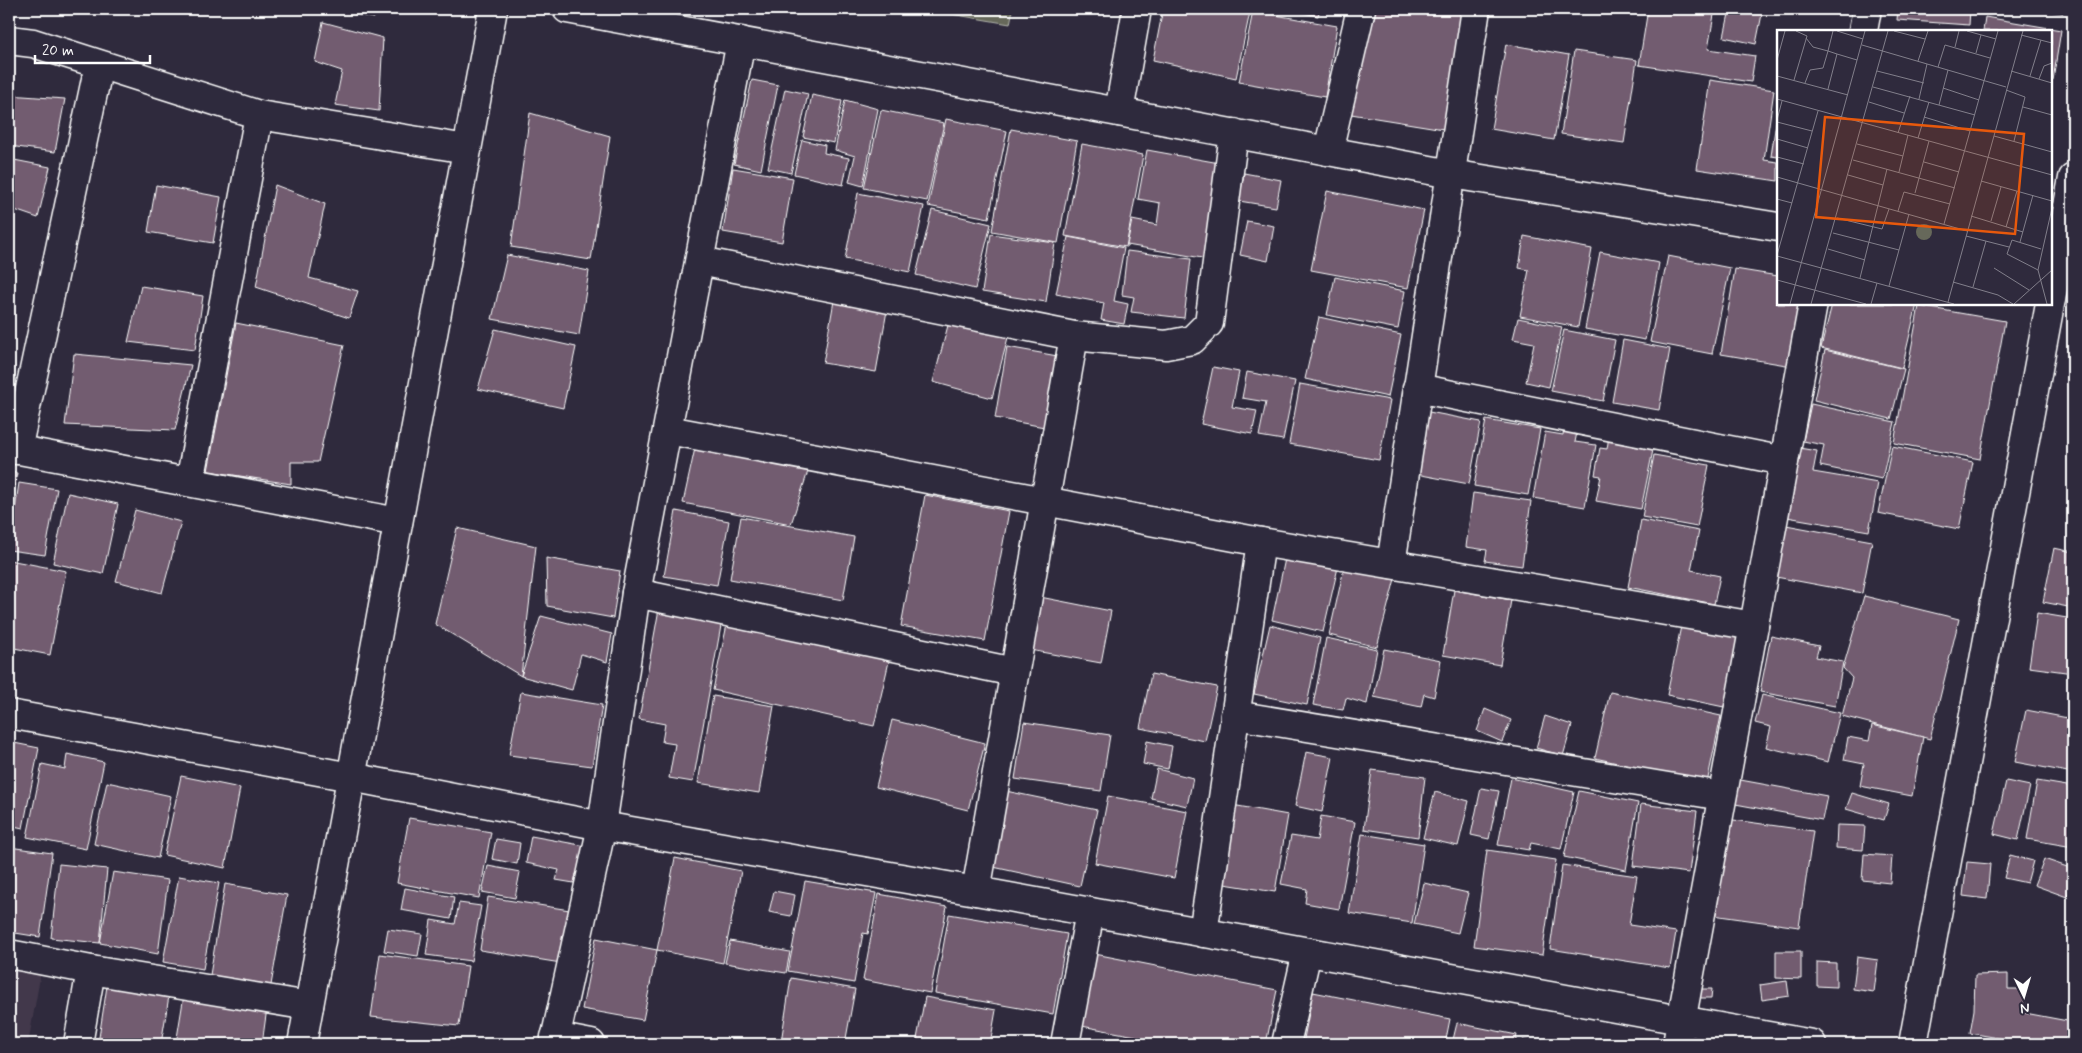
<svg xmlns="http://www.w3.org/2000/svg" width="2082" height="1053" viewBox="0 0 2082 1053" font-family="Mynerve,sans-serif">
	<style>
		.built { fill: #43394c }
		.green { fill: #66685a; stroke: #b2b4ac }
		.building { fill: #725b70; stroke: #fff }
		.lines { fill: none; stroke-linecap: round; stroke-linejoin: round }
		.street-casing { stroke: #fff; stroke-width: 31 }
		.street { stroke: #2f2a3d; stroke-width: 28 }
		.inset-road { fill: none; stroke: #827f8b; stroke-width: 1 }
		.view { fill: #e8590c; fill-opacity: 0.15; stroke: #e8590c; stroke-width: 2.5 }
		.inset-edge { fill: none; stroke: #fff; stroke-width: 2.5 }
	</style>
	<rect width="100%" height="100%" fill="#2f2a3d"/>
	<filter id="ink" filterUnits="userSpaceOnUse"><feTurbulence type="fractalNoise" baseFrequency=".02" numOctaves="2"/><feDisplacementMap in="SourceGraphic" scale="10" xChannelSelector="R" yChannelSelector="G"/><feConvolveMatrix kernelMatrix="1 2 1 2 8 2 1 2 1" color-interpolation-filters="sRGB"/></filter>
	<g filter="url(#ink)">
		<path class="built" d="M9,966l32,6 -13,72h-19z"/>
		<path class="green" d="M921,9h92l-3,15z"/>
		<g class="building">
			<path d="M330,9h45l-1,9z"/>
			<path d="M1163,9h71l16,3 -14,66 -83,-18z"/>
			<path d="M1283,9h37l-2,7z"/>
			<path d="M1367,9h103l-20,121 -99,-16z"/>
			<path d="M1648,9h67l-7,40 47,7 -4,26 -112,-17z"/>
			<path d="M1730,9h33l-7,35 -32,-7z"/>
			<path d="M1898,9h72l-1,16 -72,-5z"/>
			<path d="M2033,9h30v4z"/>
			<path d="M1253,11l84,15 -12,71 -86,-15z"/>
			<path d="M1985,17l76,13 -8,50h-2v-49h-68z"/>
			<path d="M323,22l60,16 -4,73 -44,-6 7,-34 -27,-9z"/>
			<path d="M1506,44l63,11 -15,85 -63,-11z"/>
			<path d="M1574,51l63,9 -13,83 -63,-9z"/>
			<path d="M752,80l26,5 -17,85 -27,-6z"/>
			<path d="M1710,80l64,10 -10,70 14,2v19l-81,-12z"/>
			<path d="M785,89l23,5 -17,79 -23,-5z"/>
			<path d="M9,95l56,4 -10,53 -46,-6z"/>
			<path d="M812,95l30,6 -8,42 -31,-6z"/>
			<path d="M845,100l33,9 -15,77 -14,-4 6,-26 -20,-6z"/>
			<path d="M1778,109v48l-7,-1z"/>
			<path d="M881,110l63,13 -17,78 -63,-13z"/>
			<path d="M530,113l80,23 -19,124 -80,-13z"/>
			<path d="M946,119l61,12 -18,87 -61,-12z"/>
			<path d="M1011,129l66,12 -19,102 -66,-12z"/>
			<path d="M802,140l23,5 -1,8 25,5 -6,27 -49,-11z"/>
			<path d="M1082,144l61,11 -17,92 -61,-11z"/>
			<path d="M1147,150l78,14 -17,95 -81,-14 5,-25 25,5 3,-22 -22,-4z"/>
			<path d="M9,159l41,8 -12,51 -29,-10z"/>
			<path d="M733,168l60,10 -11,64 -59,-10z"/>
			<path d="M1244,173l37,7 -5,27 -37,-6z"/>
			<path d="M156,185l65,12 -8,46 -65,-11z"/>
			<path d="M275,185l50,19 -16,74 49,13 -9,27 -93,-31z"/>
			<path d="M1327,191l97,19 -16,78 -97,-18z"/>
			<path d="M858,193l66,13 -14,66 -65,-13z"/>
			<path d="M932,210l59,14 -16,65 -59,-14z"/>
			<path d="M1247,221l27,5 -6,35 -28,-6z"/>
			<path d="M991,234l64,9 -9,59 -64,-10z"/>
			<path d="M1524,236l68,13 -14,78 -58,-11 9,-46 -10,-2z"/>
			<path d="M1068,237l56,11 -10,53 14,3 -4,20 -23,-4 3,-17 -48,-9z"/>
			<path d="M1127,251l64,8 -7,59 -53,-6 3,-15 -12,-2z"/>
			<path d="M1600,252l59,11 -14,77 -60,-11z"/>
			<path d="M507,255l82,16 -10,64 -87,-16z"/>
			<path d="M1668,256l62,12 -18,86 -62,-12z"/>
			<path d="M1735,269l43,7v28h24l-10,62 -71,-12z"/>
			<path d="M1335,277l70,14 -7,38 -71,-14z"/>
			<path d="M141,286l62,10 -8,54 -67,-8z"/>
			<path d="M835,295l53,10 -12,67 -53,-9z"/>
			<path d="M1832,304h85l-15,64 -81,-20z"/>
			<path d="M1919,306l86,15 -25,138 -86,-16z"/>
			<path d="M951,314l59,16 -18,68 -59,-16z"/>
			<path d="M1319,317l82,18 -13,62 -83,-18z"/>
			<path d="M1518,318l44,9 -13,60 -23,-5 8,-39 -21,-4z"/>
			<path d="M236,323l108,22 -26,117h-27v22l-83,-13z"/>
			<path d="M495,329l81,18 -13,61 -85,-19z"/>
			<path d="M1564,330l51,10 -12,61 -52,-10z"/>
			<path d="M1623,340l47,9 -11,61 -47,-8z"/>
			<path d="M1007,347l56,10 -13,71 -55,-10z"/>
			<path d="M1825,350l79,19 -13,50 -77,-19z"/>
			<path d="M74,354l117,11 -16,65 -110,-5z"/>
			<path d="M1213,367l26,5 -7,35 25,4 -5,23 -51,-10z"/>
			<path d="M1247,372l48,9 -12,59 -24,-4 7,-34 -24,-4z"/>
			<path d="M1300,384l90,16 -11,60 -90,-16z"/>
			<path d="M1811,404l84,18 -13,57 -62,-13 4,-21 -21,-4z"/>
			<path d="M1429,412l52,10 -12,62 -53,-10z"/>
			<path d="M1486,420l54,9 -12,66 -54,-9z"/>
			<path d="M1564,425l14,3 -3,14 21,3 -11,62 -52,-9 12,-66 18,3z"/>
			<path d="M1609,436l45,9 -13,64 -45,-8 5,-25 -6,-1 5,-27 7,1z"/>
			<path d="M697,439l113,26 -19,59 -108,-21z"/>
			<path d="M1892,446l81,16 -14,67 -81,-16z"/>
			<path d="M1799,448l18,3 -4,21 65,11 -9,48 -82,-14z"/>
			<path d="M1654,455l55,10 -12,62 -55,-10z"/>
			<path d="M9,472l8,1 -8,41z"/>
			<path d="M19,483l38,6 -12,66 -36,-5z"/>
			<path d="M68,493l50,11 -15,70 -50,-11z"/>
			<path d="M1473,493l58,8 -9,65 -37,-5 2,-11 -21,-3z"/>
			<path d="M925,495l84,16 -24,130 -84,-15z"/>
			<path d="M135,510l46,12 -19,71 -46,-12z"/>
			<path d="M676,511l53,10 -12,64 -53,-9z"/>
			<path d="M741,517l113,20 -11,63 -113,-21z"/>
			<path d="M1641,520l58,11 -8,39 29,6 -6,28 -86,-17z"/>
			<path d="M1786,525l86,16 -10,52 -86,-16z"/>
			<path d="M457,528l79,18 -15,130 -86,-52z"/>
			<path d="M2054,548l19,4v56l-30,-6z"/>
			<path d="M1286,554l53,9 -16,69 -51,-12z"/>
			<path d="M546,558l74,13 -7,47 -66,-12z"/>
			<path d="M9,560l57,11 -16,84 -41,-8z"/>
			<path d="M1345,564l51,11 -19,72 -48,-12z"/>
			<path d="M1454,590l57,10 -11,65 -57,-10z"/>
			<path d="M1864,596l95,23 -29,120 -88,-23 10,-38 -9,-10z"/>
			<path d="M1040,597l71,14 -10,52 -71,-13z"/>
			<path d="M659,609l63,11 -29,162 -24,-4 6,-34 -13,-2 3,-18 -26,-5z"/>
			<path d="M2037,613l36,6v54l-44,-6z"/>
			<path d="M541,616l71,18 -5,28 -26,-8 -9,36 -51,-14z"/>
			<path d="M728,620l162,37 -16,69 -161,-36z"/>
			<path d="M1270,625l50,13 -13,67 -53,-11z"/>
			<path d="M1681,626l57,12 -14,69 -57,-12z"/>
			<path d="M1771,636l48,10 -3,11 27,5 -8,44 -75,-14z"/>
			<path d="M1326,638l51,11 -10,55 -21,-6 -3,12 -30,-5z"/>
			<path d="M1384,649l57,11 -7,37 -10,-3 -3,13 -47,-10z"/>
			<path d="M1151,674l66,13 -12,54 -65,-13z"/>
			<path d="M521,692l81,13 -10,61 -83,-11z"/>
			<path d="M1610,692l111,24 -14,67 -112,-25z"/>
			<path d="M1762,695l78,18 -12,49 -62,-15 5,-20 -16,-4z"/>
			<path d="M713,696l61,10 -15,87 -61,-10z"/>
			<path d="M1485,709l26,11 -9,22 -25,-11z"/>
			<path d="M2026,710l47,9v54l-58,-11z"/>
			<path d="M1545,716l27,9 -9,31 -27,-8z"/>
			<path d="M892,720l93,23 -17,67 -92,-23z"/>
			<path d="M1024,722l86,13 -9,56 -86,-12z"/>
			<path d="M1872,725l51,12 -11,59 -52,-10 4,-22 -20,-4 4,-23 21,4z"/>
			<path d="M1147,741l25,5 -4,23 -25,-5z"/>
			<path d="M9,742l30,6 -16,80 -14,-3z"/>
			<path d="M1306,752l27,5 -11,55 -27,-6z"/>
			<path d="M67,754l37,8 -18,87 -59,-12 15,-73 23,5z"/>
			<path d="M1157,769l36,9 -6,28 -36,-8z"/>
			<path d="M1372,770l53,7 -7,60 -54,-8z"/>
			<path d="M181,776l59,12 -15,80 -61,-13z"/>
			<path d="M1511,778l63,14 -13,57 -30,-6 -2,7 -31,-5z"/>
			<path d="M1735,779l92,17 -5,24 -92,-17z"/>
			<path d="M2006,781l24,5 -12,54 -24,-6z"/>
			<path d="M2037,781l36,6v60l-46,-8z"/>
			<path d="M107,782l64,14 -13,62 -64,-14z"/>
			<path d="M1481,788l18,3 -10,48 -18,-4z"/>
			<path d="M1001,790l96,20 -17,76 -96,-21z"/>
			<path d="M1579,791l59,12 -12,67 -62,-13z"/>
			<path d="M1435,792l34,9 -11,45 -35,-8z"/>
			<path d="M1852,793l37,11 -5,16 -38,-11z"/>
			<path d="M1108,796l79,15 -13,67 -79,-15z"/>
			<path d="M1641,804l56,7 -8,62 -56,-7z"/>
			<path d="M1232,805l56,10 -13,77 -57,-9z"/>
			<path d="M1321,816l34,6 -16,87 -34,-6 2,-14 -26,-5 10,-48 26,4z"/>
			<path d="M409,818l82,14 -12,66 -82,-15z"/>
			<path d="M1719,818l94,13 -14,96 -94,-13z"/>
			<path d="M1837,825l28,1 -2,24 -27,-2z"/>
			<path d="M1362,834l62,10 -12,79 -63,-10z"/>
			<path d="M531,836l55,10 -6,29 -4,-1 -2,9 -18,-3 3,-10 -33,-7z"/>
			<path d="M496,839l24,4 -3,21 -25,-5z"/>
			<path d="M9,847l43,6 -12,84 -31,-5z"/>
			<path d="M1487,850l69,10 -14,95 -68,-9z"/>
			<path d="M1864,854l28,2 -2,27 -28,-3z"/>
			<path d="M2010,855l23,6 -6,22 -23,-5z"/>
			<path d="M675,858l66,13 -18,92 -66,-13z"/>
			<path d="M2044,859l29,10v10l-6,18 -33,-12z"/>
			<path d="M1967,862l23,2 -3,35 -24,-3z"/>
			<path d="M59,864l48,5 -7,74 -49,-5z"/>
			<path d="M1562,865l75,11 -8,49 47,7 -6,36 -120,-19z"/>
			<path d="M488,866l32,6 -5,26 -33,-6z"/>
			<path d="M113,872l55,8 -10,74 -58,-11z"/>
			<path d="M179,876l40,7 -16,86 -40,-7z"/>
			<path d="M805,881l71,12 -8,41 -5,-1 -9,50 -66,-12z"/>
			<path d="M1424,883l44,10 -10,40 -44,-9z"/>
			<path d="M225,884l62,11 -16,90 -61,-10z"/>
			<path d="M405,888l49,9 -3,22 -50,-9z"/>
			<path d="M774,891l21,4 -4,21 -22,-4z"/>
			<path d="M879,894l68,13 -17,86 -67,-13z"/>
			<path d="M488,897l88,14 -15,52 -81,-13z"/>
			<path d="M459,903l22,3 -10,55 -45,-6 5,-35 24,4z"/>
			<path d="M949,914l118,20 -14,80 -118,-21z"/>
			<path d="M388,929l34,5 -4,22 -34,-5z"/>
			<path d="M596,938l61,12 -14,70 -61,-11z"/>
			<path d="M730,941l60,11 -4,21 -61,-10z"/>
			<path d="M1776,951h25v28l-25,-1z"/>
			<path d="M1090,953l187,37 -11,54h-131l1,-8 -60,-11z"/>
			<path d="M380,954l88,12 -9,60 -88,-9z"/>
			<path d="M1857,957l21,3 -4,32 -21,-3z"/>
			<path d="M1817,962l19,1v24l-19,-1z"/>
			<path d="M2008,974v15h18l-1,24 48,9v22h-40l-63,-11 4,-23 1,-35z"/>
			<path d="M791,978l64,11 -10,55h-48l-16,-2z"/>
			<path d="M1787,981l2,15 -27,4 -2,-15z"/>
			<path d="M107,986l62,10 -8,48h-63z"/>
			<path d="M1692,989h20l-1,9h-20z"/>
			<path d="M1313,992l137,27 -5,25h-142z"/>
			<path d="M184,995l83,13 -5,36h-86z"/>
			<path d="M925,997l71,13 -6,34h-74z"/>
			<path d="M1457,1023l60,12 -2,9h-63z"/>
			<path d="M360,1039l38,5h-38z"/>
			<path d="M1523,1040l17,4h-18z"/>
		</g>
		<g class="lines">
			<defs>
				<g id="street">
					<path d="M567,9l884,165 327,53"/>
					<path d="M1863,31l4,-22"/>
					<path d="M9,40l24,3 226,72 208,34"/>
					<path d="M1119,112l18,-103"/>
					<path d="M1328,151l33,-142"/>
					<path d="M700,261l374,75 92,9 26,-5 17,-17 25,-190"/>
					<path d="M2051,300l22,-122"/>
					<path d="M1417,388l367,73"/>
					<path d="M668,430l593,112 493,84"/>
					<path d="M9,448l389,74"/>
					<path d="M17,450l82,-385"/>
					<path d="M190,482l69,-367"/>
					<path d="M1391,564l85,-555"/>
					<path d="M636,593l378,79"/>
					<path d="M9,714l342,63 251,49 374,65 836,153"/>
					<path d="M1235,715l487,81"/>
					<path d="M976,891l98,-555"/>
					<path d="M1203,933l58,-391"/>
					<path d="M9,954l82,16 218,36"/>
					<path d="M555,1037l36,7"/>
					<path d="M78,1044l13,-74"/>
					<path d="M302,1044l191,-1035"/>
					<path d="M554,1044l48,-218 34,-233 105,-552"/>
					<path d="M1065,1044l25,-132"/>
					<path d="M1286,1044l21,-92"/>
					<path d="M1677,1044l136,-740"/>
					<path d="M1913,1044l137,-740"/>
				</g>
			</defs>
			<use href="#street" class="street-casing"/>
			<use href="#street" class="street"/>
		</g>
	</g>
	<g transform="translate(1777 30)">
		<rect width="275" height="275" fill="#2f2a3d"/>
		<path d="M139 202a8 8 0 1 1 16 0a8 8 0 1 1-16 0Z" fill="#66685a"/>
		<path class="inset-road" d="M56,1l-5,20 9,3M60,1l26,8M117,1l31,8M190,1l29,8M244,5l31,8M85,15l144,42M178,17l4,-16M199,23l5,-18M0,30l8,-29M141,31l10,-30M161,37l7,-22 45,13M100,41l47,12M234,41l41,12M0,46l71,19M253,46l11,-36M262,49l5,-13 8,-3M17,50l13,-44 -11,-5M28,53l5,-13 13,-2 5,-17 -15,-4 -7,-9M96,57l102,28M166,58l36,12M51,59l9,-35 20,6M229,60l19,7 -11,44M0,69l275,76M142,69l8,-35M92,72l35,11M162,75l9,-35M246,77l29,8M147,87l46,14M0,90l5,-19M0,92l35,9M121,103l12,-37M217,106l58,16M141,108l11,-36M0,109l31,9M80,114l46,12M0,127l27,7M76,130l102,28M147,132l35,10M122,142l9,-37M71,145l35,10M0,147l190,54M204,151l71,20M138,163l14,-52M0,169l15,4M121,181l6,-19 46,12M194,186l52,16M60,188l45,11 7,-20M214,191l10,-34M167,194l54,-193M229,197l11,-36M56,203l66,17M189,206l43,11M243,212l13,-47M51,219l37,11M0,225l41,-144M0,226l177,48M217,238l35,22M261,240l-31,-16 5,-14 29,9M83,248l27,-109M0,250l89,24M176,252l45,13 15,9M112,256l20,-72M196,257l13,-46M171,272l75,-271M13,274l75,-273M34,274l77,-273M94,274l6,-21M237,274l38,-34M270,274l-9,-34 14,-62"/>
		<path class="view" d="M48,87l199,17 -9,100 -199,-17z"/>
		<rect width="275" height="275" class="inset-edge"/>
	</g>
	<rect width="2082" height="1053" fill="none" stroke="#2f2a3d" stroke-width="30"/>
	<rect x="15" y="15" width="2052" height="1023" fill="none" stroke="#fff" stroke-width="2" filter="url(#ink)"/>
	<g transform="translate(2024 996) rotate(175)" stroke="#2f2a3d" stroke-width="4" paint-order="stroke">
	<path d="M0-4L9 19L0 12L-9 19Z" fill="#ffffff"/>
	<text y="-8" font-size="14" font-weight="bold" text-anchor="middle" fill="#ffffff">N</text>
	</g>
	<path d="M35 55v8h115v-8" fill="none" stroke="#ffffff" stroke-width="2.5"/>
	<text x="42" y="55" font-size="15" fill="#ffffff" stroke="#2f2a3d" stroke-width="4" paint-order="stroke">20 m</text>
</svg>
